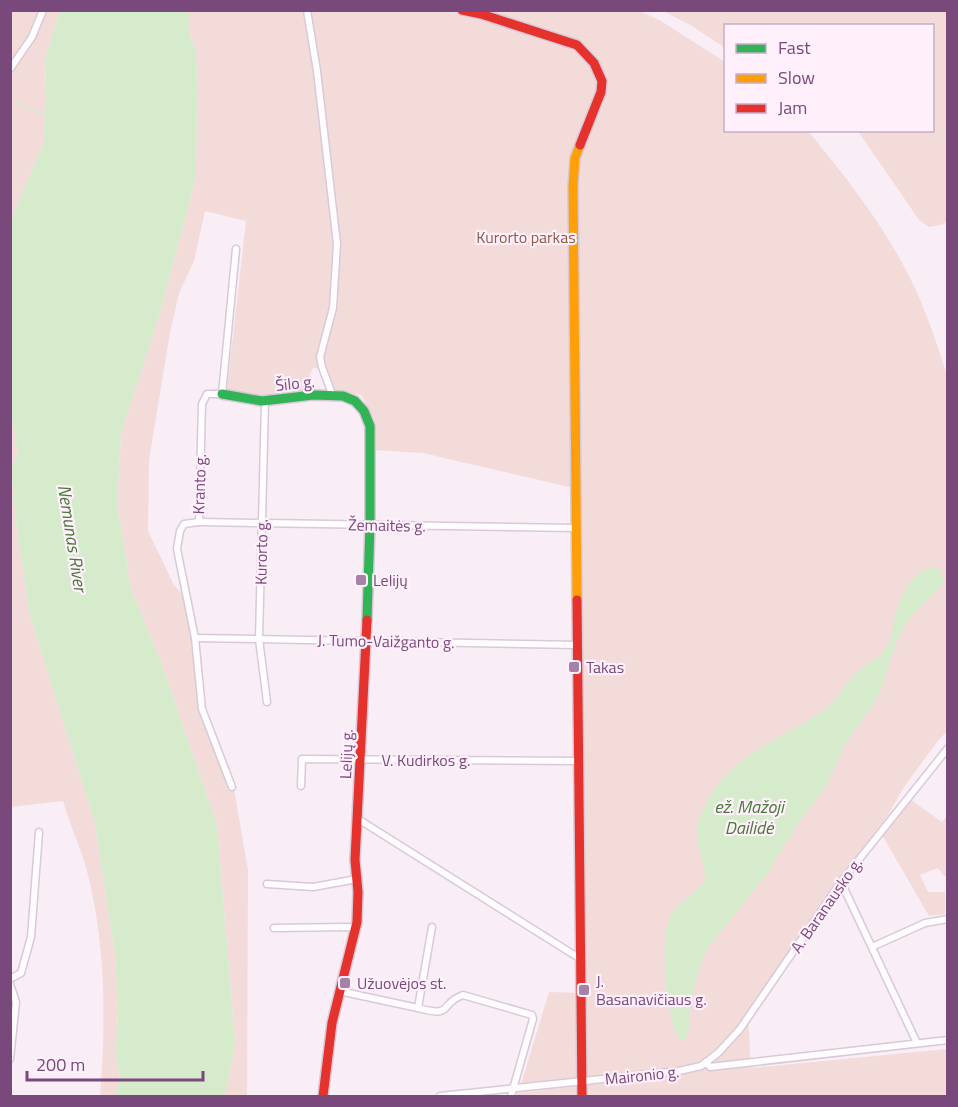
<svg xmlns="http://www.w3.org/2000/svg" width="958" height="1107" viewBox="0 0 958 1107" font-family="'Titillium Web',sans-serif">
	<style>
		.green { fill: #f3dbda }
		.water { fill: #d5ebcc }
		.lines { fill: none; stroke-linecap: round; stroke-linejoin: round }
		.stream { stroke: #d5ebcc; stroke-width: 1.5 }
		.street-casing { stroke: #d8cad6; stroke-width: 9 }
		.fast-casing { stroke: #d8c8d6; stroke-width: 12 }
		.slow-casing { stroke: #d8c8d6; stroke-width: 12 }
		.jam-casing { stroke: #d8c8d6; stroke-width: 12 }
		.street { stroke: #fefcfe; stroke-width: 6 }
		.fast { stroke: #30b455; stroke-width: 9 }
		.slow { stroke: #ff9f0a; stroke-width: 9 }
		.jam { stroke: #e5322d; stroke-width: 9 }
		.poi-dot { fill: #a682a7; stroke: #fff0fc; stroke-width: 2 }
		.labels { text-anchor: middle; stroke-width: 4.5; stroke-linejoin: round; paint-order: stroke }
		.park-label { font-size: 16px; fill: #8f5b44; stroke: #fff0fc }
		.street-label { font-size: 16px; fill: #79497c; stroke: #fff0fc }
		.poi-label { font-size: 16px; fill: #79497c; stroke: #fff0fc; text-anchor: start }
		.water-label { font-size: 18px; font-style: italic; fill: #487a38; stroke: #fff0fc }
	</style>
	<rect width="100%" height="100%" fill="#f9edf6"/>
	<g class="green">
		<path d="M11,11h49l-14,43 -2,88 -33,78 -1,-157 4,-4 -3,-2z"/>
		<path d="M190,11h450l21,10 64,41 1,68 82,1c38,46 75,93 102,147 16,32 27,66 38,100l-1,353 -10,11 -33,45 -18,31 -49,64 -89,134 3,52 196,-19v47h-362l-1,-19 -63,7 28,-92 33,1v-503l-159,-37 -49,-3v-32l-13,-23 -28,-4 -11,-22 -9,-1 -11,24 -38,3 -37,-5 19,-169 -41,-10 -11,50 -15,32 -9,40 -21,127 -1,71 26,54 8,9 23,115 28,74 15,87 -1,225 -1,1h-21l10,-54 -18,-217 -57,-166 -29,-69 -14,-88 4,-69 39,-120 36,-136 1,-86 -1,-40 -6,-16z"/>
		<path d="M663,11h284v211l-6,3 -12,2 -10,-7 -61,-89 74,-1v-104h-206l-1,22 -33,-22z"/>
		<path d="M10,419l3,5 5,29 -7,15 6,64 13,84 64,204 21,135 3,54 -2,48 4,21 -5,18h-15c6,-73 6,-152 -13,-225 -6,-23 -17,-46 -24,-70l-52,6z"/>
		<path d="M911,800l31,22 5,-6v60h-3l-6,-8 -18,7 8,17h17v22l-16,2 -47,-81z"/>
		<path d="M578,1086v10h-62l2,-3z"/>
	</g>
	<g class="water">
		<path d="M60,11h130v24l6,16 1,40 -1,86 -36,136 -39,120 -4,69 14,88 29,69 57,166 18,217 -10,54h-110l5,-19 -4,-20 2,-48 -3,-54 -21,-135 -64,-204 -13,-84 -6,-64 7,-15 -5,-29 -3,-5 1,-199 33,-78 2,-88z"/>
		<path d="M932,567h5l6,9v8l-34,35 -13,24 -14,44 -7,15 -28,39 -21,45 -30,41 -29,47 -59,73c-10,21 -15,43 -19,65 -1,9 2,21 -4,28l-5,-1c-15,-21 -21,-100 -9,-124 6,-10 24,-21 33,-33l1,-7c-2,-12 -10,-40 -8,-50 2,-7 6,-14 9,-21 23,-48 75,-65 116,-93 16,-11 23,-29 37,-41 8,-7 19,-10 25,-20 8,-10 8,-22 11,-34 4,-18 18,-45 37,-49z"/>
	</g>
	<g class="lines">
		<path class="stream" d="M10,100l28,12 8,1"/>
		<defs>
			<g id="street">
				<path d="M307,10l10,61 20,173 -4,64 -13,49 2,10 10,27"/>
				<path d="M10,69l22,-32 11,-27"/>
				<path d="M265,401l-6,238 8,63"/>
				<path d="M199,522l377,6"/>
				<path d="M195,638l383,7"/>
				<path d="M301,786l1,-27 276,2"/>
				<path d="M232,787l-30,-78 -7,-71 -18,-89 3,-18 4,-7 15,-2 3,-118 5,-10h15l14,-145"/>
				<path d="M358,819l221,139"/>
				<path d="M841,882l76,161"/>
				<path d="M267,884l46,3 44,-8"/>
				<path d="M432,927l-14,81c37,10 20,-4 45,-13l69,20 1,4 -22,77"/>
				<path d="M274,928l75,-1 7,2"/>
				<path d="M872,947l53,-24 23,-4"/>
				<path d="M10,979l11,-6 10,-36 8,-105"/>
				<path d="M10,984l6,18 -6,57"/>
				<path d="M339,991l79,17"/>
				<path d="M706,1062l4,5 238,-27"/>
				<path d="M440,1096l239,-25 22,-5 17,-13 22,-24 101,-147 107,-134"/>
			</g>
			<path id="fast" d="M222,394l40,7 51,-6 30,1 12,5 9,10 6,15v98l-3,96"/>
			<path id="slow" d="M577,600l-4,-414 2,-28 5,-13"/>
			<g id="jam">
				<path d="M462,10l19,4 96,31 17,18 8,18 -1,11 -21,53"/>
				<path d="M577,600l5,496"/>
				<path d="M323,1096l9,-73 25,-101 1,-30 -3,-32 12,-240"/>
			</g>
		</defs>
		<use href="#street" class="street-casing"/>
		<use href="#fast" class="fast-casing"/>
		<use href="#slow" class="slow-casing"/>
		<use href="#jam" class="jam-casing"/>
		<use href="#street" class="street"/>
		<use href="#fast" class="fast"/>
		<use href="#slow" class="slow"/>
		<use href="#jam" class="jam"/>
	</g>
	<g class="poi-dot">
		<rect x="355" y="574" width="12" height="12" rx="3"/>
		<rect x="568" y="661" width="12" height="12" rx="3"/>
		<rect x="339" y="977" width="12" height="12" rx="3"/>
		<rect x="578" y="984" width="12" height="12" rx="3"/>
	</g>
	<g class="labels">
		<g class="park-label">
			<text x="526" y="243">Kurorto parkas</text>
		</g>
		<g class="street-label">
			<text transform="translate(295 383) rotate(-6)" y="6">Šilo g.</text>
			<text transform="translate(199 484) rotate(-88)" y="6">Kranto g.</text>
			<text transform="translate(387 525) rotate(1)" y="6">Žemaitės g.</text>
			<text transform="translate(261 552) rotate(-89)" y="6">Kurorto g.</text>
			<text transform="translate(386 641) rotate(1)" y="6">J. Tumo-Vaižganto g.</text>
			<text transform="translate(346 754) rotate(-88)" y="6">Lelijų g.</text>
			<text x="426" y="766">V. Kudirkos g.</text>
			<text transform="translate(826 905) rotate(-55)" y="6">A. Baranausko g.</text>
			<text transform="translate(642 1075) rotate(-6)" y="6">Maironio g.</text>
		</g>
		<g class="poi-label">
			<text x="373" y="586">Lelijų</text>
			<text x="586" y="673">Takas</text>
			<text x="596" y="987">J.<tspan x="596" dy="18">Basanavičiaus g.</tspan></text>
			<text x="357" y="989">Užuovėjos st.</text>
		</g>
		<g class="water-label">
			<text transform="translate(72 538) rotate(81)" y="6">Nemunas River</text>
			<text x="749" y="813">ež. Mažoji<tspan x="749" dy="21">Dailidė</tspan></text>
		</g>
	</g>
	<rect width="958" height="1107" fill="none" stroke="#79497c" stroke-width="24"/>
	<rect x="724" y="24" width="210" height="108" fill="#fff0fc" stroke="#c9adc9" stroke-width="1.5"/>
	<rect x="736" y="44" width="30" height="9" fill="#30b455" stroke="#c9adc9" stroke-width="1.5"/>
	<text x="778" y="54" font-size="18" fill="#79497c">Fast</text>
	<rect x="736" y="74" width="30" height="9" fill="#ff9f0a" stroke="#c9adc9" stroke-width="1.5"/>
	<text x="778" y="84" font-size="18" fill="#79497c">Slow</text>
	<rect x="736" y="104" width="30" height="9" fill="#e5322d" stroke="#c9adc9" stroke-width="1.5"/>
	<text x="778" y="114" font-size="18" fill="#79497c">Jam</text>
	<path d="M27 1071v9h176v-9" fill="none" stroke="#79497c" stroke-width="3"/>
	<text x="36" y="1071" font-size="18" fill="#79497c" stroke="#fff0fc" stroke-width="4.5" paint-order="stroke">200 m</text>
</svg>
